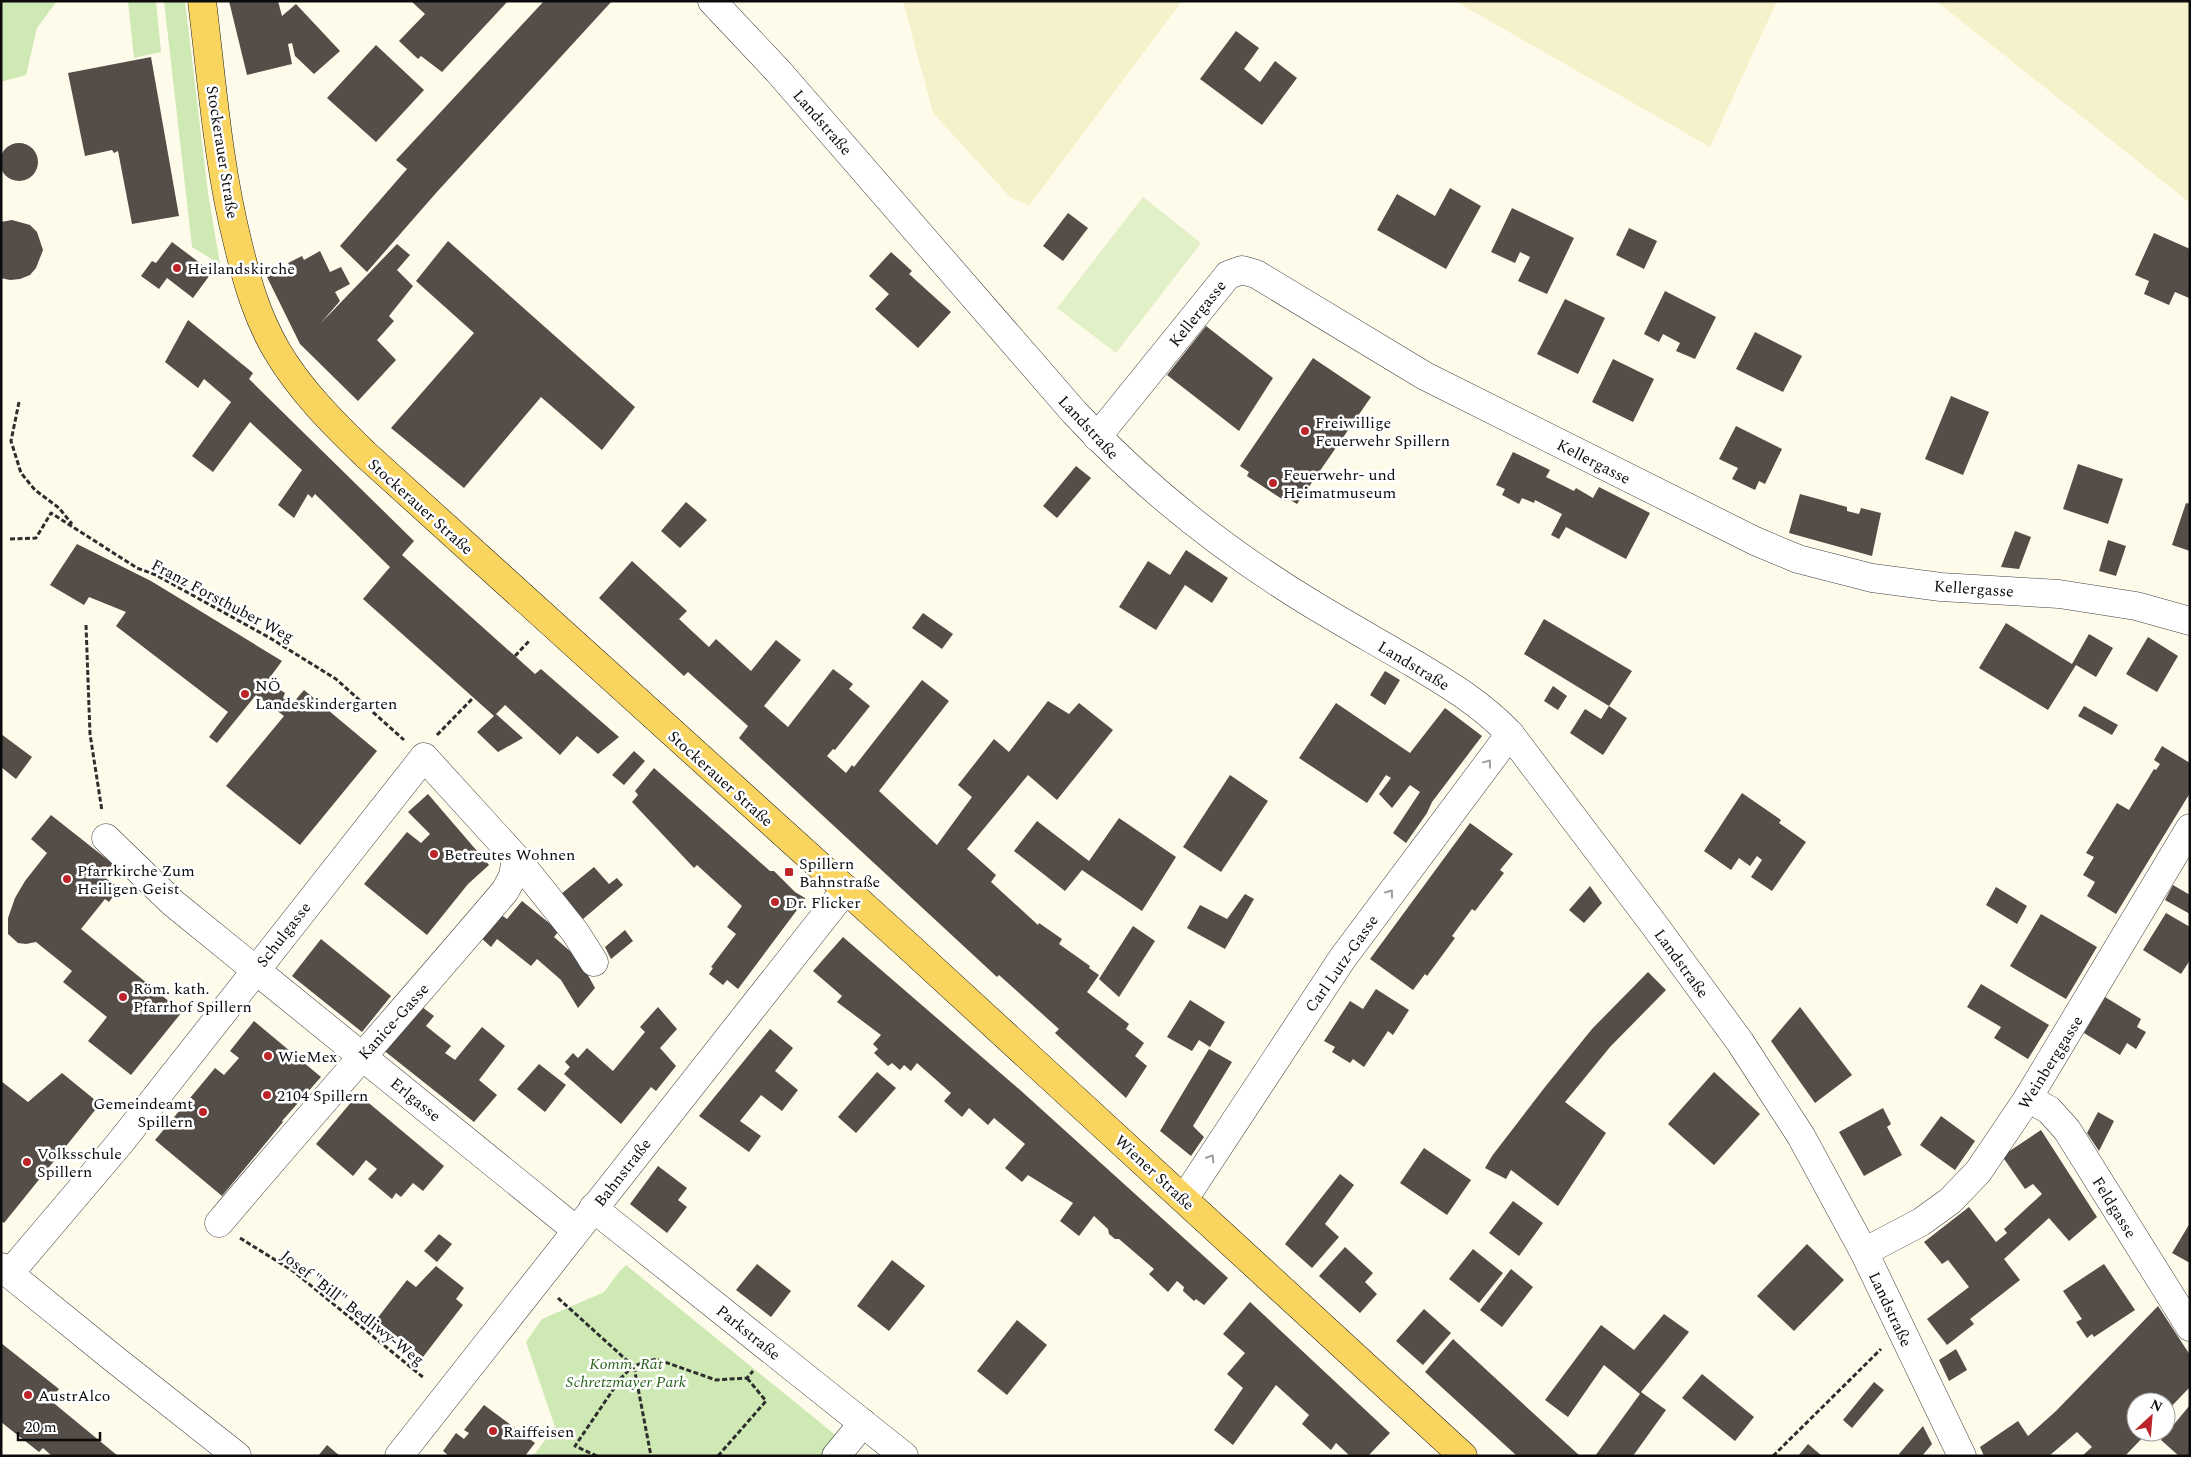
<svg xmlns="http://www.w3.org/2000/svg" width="2191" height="1457" viewBox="0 0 2191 1457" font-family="Spectral,serif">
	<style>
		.farmland { fill: #f4f1cb }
		.green { fill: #cfe9b5 }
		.pitch { fill: #e1f0c7 }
		.building { fill: #544d48 }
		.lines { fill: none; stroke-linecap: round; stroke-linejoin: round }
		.minor-casing { stroke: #3f3f3f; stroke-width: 29 }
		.major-casing { stroke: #1d1d1d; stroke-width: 29 }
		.path { stroke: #2e2e2e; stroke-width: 3; stroke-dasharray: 5 2.5; stroke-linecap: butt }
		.minor { stroke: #fff; stroke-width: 28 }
		.major { stroke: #f9d560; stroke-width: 28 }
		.oneway { stroke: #9e9e9e }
		.poi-dot { fill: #bc242a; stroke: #fff; stroke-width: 2 }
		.labels { text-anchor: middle; stroke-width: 5; stroke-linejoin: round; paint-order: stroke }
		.street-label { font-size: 16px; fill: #0c0c0c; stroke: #fff }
		.poi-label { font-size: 16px; fill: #0c0c0c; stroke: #fff; text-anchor: start }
		.park-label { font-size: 16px; font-style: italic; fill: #2b631c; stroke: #fff }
	</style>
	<rect width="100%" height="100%" fill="#fffbeb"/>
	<g class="farmland">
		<path d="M903,1h279l-153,205 -19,-9 -77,-84z"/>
		<path d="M1455,1h322l-67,146z"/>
		<path d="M1936,1h254v202l-60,-48z"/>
	</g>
	<g class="green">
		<path d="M1,1h56l-20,27 -11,47 -25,7z"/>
		<path d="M128,1h28l5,51 -27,6z"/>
		<path d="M164,1h21l23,192 12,71 -28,-17z"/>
		<path d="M626,1265l196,159 17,14 -16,18h-290l22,-29 -29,-85 16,-23 62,-27 15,-20z"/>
	</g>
	<path class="pitch" d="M1143,197l58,46 -85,110 -59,-45z"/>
	<g class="building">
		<path d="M229,1h49l4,15 14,-12 44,47 -26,23 -19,-18 -3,-13 -4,1 4,20 -45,11z"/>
		<path d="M411,1h97l-66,71 -21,-16 -3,3 -19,-18 26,-27z"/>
		<path d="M544,1h68l-176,192 -69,79 -27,-26 67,-77 -11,-9z"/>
		<path d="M1236,31l23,17 -15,21 16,13 15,-21 22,17 -35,47 -62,-46z"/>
		<path d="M376,45l48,45 -48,52 -49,-44z"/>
		<path d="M151,57l28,159 -47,8 -14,-73 -4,2 -2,-3 -27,6 -17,-83z"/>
		<circle cx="19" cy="162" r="19"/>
		<path d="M1450,188l31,18 -35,63 -69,-39 20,-36 38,22z"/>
		<path d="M1512,208l62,30 -27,56 -29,-13 12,-24 -10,-5 -5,11 -24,-11z"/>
		<path d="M1068,213l20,15 -25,33 -20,-15z"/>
		<path d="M12,220l18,5 7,7 6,18 -7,18 -6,7 -10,4 -10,1 -9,-2v-56z"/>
		<path d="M1629,228l28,13 -13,28 -28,-14z"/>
		<path d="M2154,233l36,16 -1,49 -14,-6 -6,13 -25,-11 5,-13 -14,-6z"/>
		<path d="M448,241l187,166 -33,43 -61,-53 -77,91 -73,-60 83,-95 -58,-52z"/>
		<path d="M172,242l40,30 -19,26 -26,-20 -8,11 -18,-13 11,-15 4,2z"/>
		<path d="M397,244l13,11 -13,15 16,16 -24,30 5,5 -17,19 19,20 -38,41 -58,-57 -33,-67 23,-11 -2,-3 14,-7 2,4 16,-9 10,21 11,-5 9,17 -15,8 5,9 -20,23z"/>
		<path d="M891,252l21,19 -3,3 42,38 -33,36 -43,-39 14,-15 -20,-18z"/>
		<path d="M1665,291l51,26 -21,42 -19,-8 4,-8 -17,-9 -4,8 -15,-8z"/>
		<path d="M1565,299l40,19 -27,56 -41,-20z"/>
		<path d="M188,320l65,53 -4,6 165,162 -12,14 133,119 6,-5 78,68 -21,17 -21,-18 -17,19 -55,-50 -9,9 27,24 -25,14 -21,-20 17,-16 -131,-117 27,-32 -75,-73 -3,4 -4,-4 -14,24 -16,-13 24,-35 -52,-48 -37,50 -21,-16 39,-54 -27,-23 -6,9 -33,-26z"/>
		<path d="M1206,326l67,52 -34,53 -72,-56z"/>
		<path d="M1755,332l47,24 -19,36 -47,-23z"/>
		<path d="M1313,358l58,39 -74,107 -10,-6 -2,3 -38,-25 2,-4 -9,-6z"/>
		<path d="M1613,359l41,20 -21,43 -41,-20z"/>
		<path d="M1951,396l38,16 -26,63 -38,-16z"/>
		<path d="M1736,426l46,23 -17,35 -6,-3 -4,9 -23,-11 6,-11 -19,-9z"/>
		<path d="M1513,452l37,18 -4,7 28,14 2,-3 17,10 6,-11 51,26 -24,46 -60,-32 -7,12 -8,-4 11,-21 -27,-14 -1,3 -12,-5 -3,6 -17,-9 3,-6 -9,-4z"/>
		<path d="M2078,464l45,15 -15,45 -45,-15z"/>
		<path d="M1076,466l15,12 -34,40 -14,-12z"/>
		<path d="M1800,494l47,13v4l12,3 2,-6 20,5 -9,43 -83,-23z"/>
		<path d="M686,502l21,18 -27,28 -19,-17z"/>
		<path d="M2186,503l4,1v47l-18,-6z"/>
		<path d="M2015,531l16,6 -12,32 -18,-2z"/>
		<path d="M2108,540l18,6 -10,30 -17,-5z"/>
		<path d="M77,544l74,37 131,80 -17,23 9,6 2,-3 9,6 -2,5 9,6 12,-14 73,61 -77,94 -74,-59 58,-70 -28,-21 -39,48 -8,-6 19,-25 -112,-86 10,-14 -37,-15 -5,8 -34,-20z"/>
		<path d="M1186,550l42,28 -16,25 -27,-18 -29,45 -37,-23 29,-46 22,14z"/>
		<path d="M632,561l55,50 -8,8 30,28 7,-8 35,32 25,-31 25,20 -37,46 24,21 45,-58 20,15 -4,5 21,17 -35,44 -2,-1 -6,7 19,17 6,-8 2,2 68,-87 27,21 -70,90 58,54 35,-48 -14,-12 36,-46 15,13 39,-51 21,13 10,-11 34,27 -56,70 -29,-25 -61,74 29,26 -5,7 47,43 1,-2 23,16 -3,5 31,22 -1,2 10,7 -12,17 42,32 -3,5 18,14 -9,13 12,10 -21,32 -71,-65 4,-4 -60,-54 -2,2 -258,-239 9,-12 -60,-54 -4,4 -85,-78z"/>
		<path d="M923,613l30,21 -11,15 -30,-21z"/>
		<path d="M1544,619l88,52 -23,35 18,12 -24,37 -33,-22 15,-24 16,10 8,-13 -85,-52z"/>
		<path d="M2006,623l66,41 17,-30 24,14 -17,29 -20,-12 -28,45 -69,-42z"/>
		<path d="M2148,637l30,19 -21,36 -31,-18z"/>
		<path d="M1385,671l15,9 -15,25 -15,-10z"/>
		<path d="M1553,686l14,10 -9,14 -14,-9z"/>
		<path d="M1336,703l74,50 35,-45 37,28 -50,66 -5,11 -21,30 -13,-10 27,-41 -10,-7 -18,23 -13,-14 12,-16 -5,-3 -19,28 -68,-45z"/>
		<path d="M2084,706l34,19 -6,10 -34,-19z"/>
		<path d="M1,734l31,23 -16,22 -15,-12z"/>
		<path d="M2162,746l28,17v30l-74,121 -29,-18 8,-14 -12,-7 11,-18 -8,-4 31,-50 12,7 25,-41 2,1 4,-6 -6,-4z"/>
		<path d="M634,751l11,10 -21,24 -12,-10z"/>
		<path d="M654,768l116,103h4l21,21 10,6v8l-5,4h-3l-59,79 -11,-9 -4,5 -14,-11 4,-6 -2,-1 25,-33 -9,-7 15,-21 -45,-41 -3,3 -62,-66 6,-7 -3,-4z"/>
		<path d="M1230,775l38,26 -47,71 -38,-25z"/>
		<path d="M1742,793l39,27 -2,3 27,19 -34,49 -21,-14 11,-17 -5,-4 -7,10 -11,-8 -8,12 -27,-19z"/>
		<path d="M428,794l61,71 -21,19 -41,51 -63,-51 43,-52 14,11 9,-9 -22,-22z"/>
		<path d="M51,815l62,49 -9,13 15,11 -10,14 -4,-3 -24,30 101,83 -51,63 -43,-34 19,-24 -44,-35 9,-11 -36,-29 -10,2 -8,-1 -10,-9v-16l7,-20 10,-17 22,-28 -16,-14z"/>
		<path d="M1119,818l57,39 -34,54 -60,-41 -17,21 -51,-40 23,-30 52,40z"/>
		<path d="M1470,823l43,31 -13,16 4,3 -29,38 -3,-2 -20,27 3,2 -28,38 -2,-2 -12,16 -43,-31z"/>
		<path d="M594,867l15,17 8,-6 6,7 -40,34 -22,-25z"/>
		<path d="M2173,885l17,10v19l-25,-14z"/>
		<path d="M1590,886l12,17 -18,20 -15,-13z"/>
		<path d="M1996,887l31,19 -10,18 -31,-19z"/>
		<path d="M1245,894l9,5 -29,50 -38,-21 13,-23 27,14z"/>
		<path d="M522,901l37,30 -5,6 25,22 16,29 -17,20 -17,-28 -24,-21 -6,7 -34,-27 -6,8 -13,-12 19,-23 10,7z"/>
		<path d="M2166,913l24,14v33l-9,14 -38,-24z"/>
		<path d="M2041,914l56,33 -31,52 -56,-33z"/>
		<path d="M1133,926l22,15 -36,56 -20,-18z"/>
		<path d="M625,930l8,11 -22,18 -6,-12z"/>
		<path d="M843,937l176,152 209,189 -24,27 -8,-6 -2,2 -11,-10 1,-4 -7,-6 -9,11 -19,-18 5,-5 -35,-30h-4l-6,-5 -1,-5 -14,-13 -15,20 -19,-15 13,-18 -45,-28 -6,7 -17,-14 20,-24 -31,-26 -6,7 -19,-17 -7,9 -18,-16 7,-8 -34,-30 -6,8 -7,-6 -4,5 -8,-7 -4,3 -14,-13 4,-4 -5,-5 8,-9 -44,-33 5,-6 -29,-25z"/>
		<path d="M321,939l70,57 -29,36 -70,-56z"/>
		<path d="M1648,972l18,18 -56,57 -45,55 41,31 -48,73 -47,-36 -5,9 -21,-11 7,-12 53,-69 47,-58z"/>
		<path d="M1981,984l68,41 -21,34 -34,-21 7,-11 -34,-20z"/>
		<path d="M1376,989l33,21 -16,25 -5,-4 -24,36 -11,-8 -3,4 -18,-11 3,-5 -11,-6 26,-40 13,8z"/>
		<path d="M2105,997l36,22 -4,8 9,5 -10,17 -9,-6 -7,12 -36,-22z"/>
		<path d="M1190,1000l35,22 -15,25 -11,-7 -7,11 -25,-14z"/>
		<path d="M418,1004l16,12 -8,10 25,20 -6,7 10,7 27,-33 23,19 -26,34 18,15 -23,27 -92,-73z"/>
		<path d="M658,1007l19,22 -17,19 16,18 -20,25 -5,-4 -30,37 -57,-50 6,-7 -5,-5 8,-9 5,5 9,-10 26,23 32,-39 -5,-5z"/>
		<path d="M1800,1007l52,68 -37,28 -44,-62z"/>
		<path d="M254,1021l67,56 -39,44 1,1 -61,74 -67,-56 60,-72 9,7 15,-17 -9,-7z"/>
		<path d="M770,1029l23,19 -18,23 23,19 -16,21 -21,-16 -21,26 21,15 -12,16 -50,-36z"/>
		<path d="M1209,1049l23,13 -39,64 11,11 -13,19 -31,-25z"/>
		<path d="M539,1064l27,21 -21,27 -28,-23z"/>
		<path d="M877,1072l19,16 -40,45 -18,-16z"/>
		<path d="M1714,1072l46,42 -46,51 -46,-41z"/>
		<path d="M62,1073l38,31 -96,119 -3,-2v-140l27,21z"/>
		<path d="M358,1094l86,72 -21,25 -10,-8 -12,14 -5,-4 -4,6 -24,-20 9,-10 -11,-9 -13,16 -37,-32z"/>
		<path d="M1883,1108l8,16 -4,3 15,28 -38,21 -25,-44z"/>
		<path d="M2098,1112l16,9 -15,30 -12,-18z"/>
		<path d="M1941,1116l34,25 -20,29 -35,-25z"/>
		<path d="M2041,1130l56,87 -28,24 -20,-23 -45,41 16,21 -50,39 4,5 -27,21 -20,-26 42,-32 -21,-27 -6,4 -18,-22 45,-35 27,35 11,-9 -3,-4 38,-35 -9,-10 -8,5 -23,-33z"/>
		<path d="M1424,1148l47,32 -24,35 -47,-32z"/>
		<path d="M658,1166l29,22 -9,12 9,7 -20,26 -37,-29z"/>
		<path d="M1340,1174l14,11 -29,39 14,13 -27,31 -27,-24z"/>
		<path d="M1513,1201l30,22 -24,33 -30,-23z"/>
		<path d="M2190,1223v40l-18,-10z"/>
		<path d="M439,1234l13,10 -15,18 -13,-11z"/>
		<path d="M1807,1244l37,36 -50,51 -37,-35z"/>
		<path d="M1345,1247l28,26 -8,9 12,12 -17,19 -41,-37z"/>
		<path d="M1473,1249l30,24 -24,30 -30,-24z"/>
		<path d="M892,1260l33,26 -36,45 -32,-25z"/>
		<path d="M757,1264l34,27 -20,26 -35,-27z"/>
		<path d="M2104,1264l31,46 -41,27 -2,-3 -5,4 -11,-16 6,-3 -19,-28z"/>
		<path d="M436,1266l28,22 -8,11 7,6 -40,52 -47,-37 31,-40 9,7z"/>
		<path d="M1511,1269l22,18 -31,40 -22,-17z"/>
		<path d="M1250,1302l140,131 -22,23h-18l-14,-13 -5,7 -29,-26 7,-9 -33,-30 -43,60 -19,-15 29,-42 -16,-14 18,-21 -22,-19z"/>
		<path d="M2158,1306l32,49v32l-24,25v-10h-30v30h12l-23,24h-43l10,-9 -15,-15 -28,24h-65l-4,-9 38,-26 10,15 28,-25z"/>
		<path d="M1424,1309l27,24 -28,32 -27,-24z"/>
		<path d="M1664,1314l25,18 -48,60 25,18 -33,46h-38l45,-62 -36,-29 -36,52 -23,-17 56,-75 33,25z"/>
		<path d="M1017,1320l30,25 -40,50 -30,-24z"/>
		<path d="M1453,1339l80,74 47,43h-63l-92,-84z"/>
		<path d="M1,1343l58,46 -9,11 68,56h-66l-9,-8 -4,4 -38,-30z"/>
		<path d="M1956,1349l11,21 -18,11 -10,-21z"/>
		<path d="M1702,1374l52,43 -19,24 -53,-43z"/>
		<path d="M1874,1382l10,8 -32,38 -9,-8z"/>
		<path d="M484,1405l51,38 -10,13h-76l-6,-5 13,-18 8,6 5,-6 -5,-3z"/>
		<path d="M2190,1405v51h-11l-18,-16z"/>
		<path d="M1923,1426l9,18 -10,12h-21l-2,-2z"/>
		<path d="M1808,1444l14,12h-24z"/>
		<path d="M327,1445l13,11h-22z"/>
	</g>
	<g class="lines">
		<defs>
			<g id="minor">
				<path d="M712,1l66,70 296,341c70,75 149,138 238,192 33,20 67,39 101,59 35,21 69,41 97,71l145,192 85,116 61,94 63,116 98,204"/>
				<path d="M1097,437l131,-162 14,-5 14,4 169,102 330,165 43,18 74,19 69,9 118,7 77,12 54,15"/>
				<path d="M106,838l67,65 403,327"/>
				<path d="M516,858l59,74 19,30"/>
				<path d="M2028,1098l21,12 18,20 123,197"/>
				<path d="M1184,1199l158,-240 168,-225"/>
				<path d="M593,1208l311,248"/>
				<path d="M1864,1252l57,-30 29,-21 28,-29 50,-74 162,-270"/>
				<path d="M1,1267l112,91 124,98"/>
				<path d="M9,1274l111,-131 304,-386 92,101 -3,18 -8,15c-95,112 -192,221 -286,332"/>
				<path d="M399,1456l447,-567"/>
				<path d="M836,1456l27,-33"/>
			</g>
			<path id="major" d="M202,1c10,81 16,164 36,243 9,38 19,73 39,107 23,39 55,71 88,103l541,490 557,512"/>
		</defs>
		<use href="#minor" class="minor-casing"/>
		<use href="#major" class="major-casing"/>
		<g class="path">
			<path d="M19,402l-8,39 10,32 14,17 24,18 13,16"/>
			<path d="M10,539l26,-1 15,-25 86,55 19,7 114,63 66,41 68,61"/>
			<path d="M86,625l4,109 12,77"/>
			<path d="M515,656l15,-16"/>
			<path d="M437,735l36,-37"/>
			<path d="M240,1238l53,33 131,107"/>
			<path d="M558,1298l75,68 23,-7 60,21 31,-2 6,-7"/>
			<path d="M634,1367l17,89"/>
			<path d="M597,1456l-22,-10 46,-68 12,-12"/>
			<path d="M718,1456l48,-55 -19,-23"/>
			<path d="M1773,1456l108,-107"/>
		</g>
		<use href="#minor" class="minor"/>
		<use href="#major" class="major"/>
	</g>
	<defs><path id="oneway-chevron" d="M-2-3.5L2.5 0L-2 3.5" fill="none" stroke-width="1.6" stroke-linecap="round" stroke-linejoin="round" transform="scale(1.25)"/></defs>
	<g class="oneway">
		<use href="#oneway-chevron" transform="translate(1488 763) rotate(-53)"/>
		<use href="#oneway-chevron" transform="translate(1390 893) rotate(-54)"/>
		<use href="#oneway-chevron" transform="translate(1211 1158) rotate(-57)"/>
	</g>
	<g class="poi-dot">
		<circle cx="177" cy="268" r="5"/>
		<circle cx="1305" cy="431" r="5"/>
		<circle cx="1273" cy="483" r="5"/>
		<circle cx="245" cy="694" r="5"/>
		<circle cx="434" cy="854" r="5"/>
		<rect x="784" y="867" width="10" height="10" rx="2.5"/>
		<circle cx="67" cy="879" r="5"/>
		<circle cx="775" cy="902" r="5"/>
		<circle cx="123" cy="997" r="5"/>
		<circle cx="268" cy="1056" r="5"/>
		<circle cx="267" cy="1095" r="5"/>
		<circle cx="203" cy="1112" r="5"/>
		<circle cx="27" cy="1162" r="5"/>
		<circle cx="28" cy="1395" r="5"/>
		<circle cx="493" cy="1431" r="5"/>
	</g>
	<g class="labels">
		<g class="street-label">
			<text transform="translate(823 122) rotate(49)" y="6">Landstraße</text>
			<text transform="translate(223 152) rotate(81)" y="6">Stockerauer Straße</text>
			<text transform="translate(1197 313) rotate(-51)" y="6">Kellergasse</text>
			<text transform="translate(1089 427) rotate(47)" y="6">Landstraße</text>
			<text transform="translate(1594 461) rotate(27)" y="6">Kellergasse</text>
			<text transform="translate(421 506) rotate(42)" y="6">Stockerauer Straße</text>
			<text transform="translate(1974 588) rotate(4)" y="6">Kellergasse</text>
			<text transform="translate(223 600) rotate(28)" y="6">Franz Forsthuber Weg</text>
			<text transform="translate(1414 665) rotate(31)" y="6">Landstraße</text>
			<text transform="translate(721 778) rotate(42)" y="6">Stockerauer Straße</text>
			<text transform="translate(283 934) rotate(-52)" y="6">Schulgasse</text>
			<text transform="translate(1341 963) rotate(-55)" y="6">Carl Lutz-Gasse</text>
			<text transform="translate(1682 963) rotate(54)" y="6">Landstraße</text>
			<text transform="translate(393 1021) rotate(-48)" y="6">Kanice-Gasse</text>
			<text transform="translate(2050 1062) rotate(-58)" y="6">Weinberggasse</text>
			<text transform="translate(416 1099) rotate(39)" y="6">Erlgasse</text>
			<text transform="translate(622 1172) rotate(-52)" y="6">Bahnstraße</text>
			<text transform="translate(1155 1172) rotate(43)" y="6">Wiener Straße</text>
			<text transform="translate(2115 1207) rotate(58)" y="6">Feldgasse</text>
			<text transform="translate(353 1307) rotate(38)" y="6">Josef "Bill" Bedliwy-Weg</text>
			<text transform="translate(1891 1309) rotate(65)" y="6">Landstraße</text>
			<text transform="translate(749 1332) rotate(39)" y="6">Parkstraße</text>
		</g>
		<g class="poi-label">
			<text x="187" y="274">Heilandskirche</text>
			<text x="1315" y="428">Freiwillige<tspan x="1315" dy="18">Feuerwehr Spillern</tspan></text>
			<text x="1283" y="480">Feuerwehr- und<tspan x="1283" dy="18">Heimatmuseum</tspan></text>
			<text x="255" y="691">NÖ<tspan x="255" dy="18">Landeskindergarten</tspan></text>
			<text x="444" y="860">Betreutes Wohnen</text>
			<text x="799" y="869">Spillern<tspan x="799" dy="18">Bahnstraße</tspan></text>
			<text x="77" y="876">Pfarrkirche Zum<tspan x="77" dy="18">Heiligen Geist</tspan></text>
			<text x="785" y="908">Dr. Flicker</text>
			<text x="133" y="994">Röm. kath.<tspan x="133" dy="18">Pfarrhof Spillern</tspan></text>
			<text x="278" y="1062">WieMex</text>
			<text x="277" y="1101">2104 Spillern</text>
			<text x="193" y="1109" text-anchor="end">Gemeindeamt<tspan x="193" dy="18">Spillern</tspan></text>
			<text x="37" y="1159">Volksschule<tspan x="37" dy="18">Spillern</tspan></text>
			<text x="38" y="1401">AustrAlco</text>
			<text x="503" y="1437">Raiffeisen</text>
		</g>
		<g class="park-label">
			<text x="626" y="1369">Komm. Rat<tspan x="626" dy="18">Schretzmayer Park</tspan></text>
		</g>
	</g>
	<rect width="2191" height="1457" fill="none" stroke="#0c0c0c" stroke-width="5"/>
	<g transform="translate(2151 1417) rotate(26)"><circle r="24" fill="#ffffff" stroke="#9e9e9e"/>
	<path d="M0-4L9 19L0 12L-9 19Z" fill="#bc242a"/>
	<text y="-8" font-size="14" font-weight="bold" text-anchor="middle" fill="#0c0c0c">N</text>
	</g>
	<path d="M18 1432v8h82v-8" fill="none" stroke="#0c0c0c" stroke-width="2.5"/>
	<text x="25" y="1432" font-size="15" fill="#0c0c0c" stroke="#ffffff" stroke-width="4" paint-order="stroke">20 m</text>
</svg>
